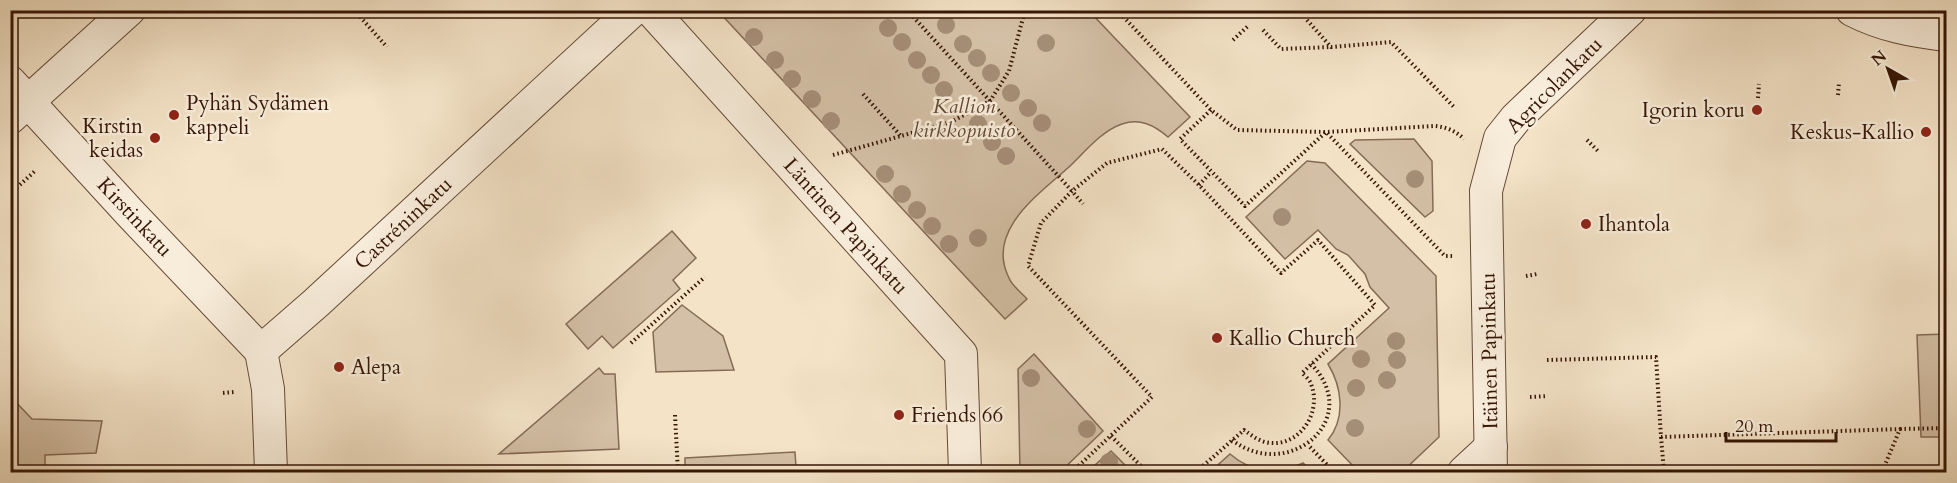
<svg xmlns="http://www.w3.org/2000/svg" width="1957" height="483" viewBox="0 0 1957 483" font-family="Cardo,serif">
	<style>
		.green { fill: #d4c0a6; stroke: #856b56; stroke-width: 1.5 }
		.lines { fill: none; stroke-linecap: round; stroke-linejoin: round }
		.street-casing { stroke: #664936; stroke-width: 34 }
		.path { stroke: #361605; stroke-width: 4; stroke-dasharray: 1.5 3; stroke-linecap: butt }
		.street { stroke: #f8eddb; stroke-width: 32 }
		.tree { fill: #a58e77 }
		.poi-dot { fill: #8f2418; stroke: #f8eddb; stroke-width: 2 }
		.labels { text-anchor: middle; stroke-width: 5; stroke-linejoin: round; paint-order: stroke }
		.street-label { font-size: 21px; fill: #361605; stroke: #f8eddb }
		.poi-label { font-size: 21px; fill: #361605; stroke: #f8eddb; text-anchor: start }
		.park-label { font-size: 21px; font-style: italic; fill: #654935; stroke: #f8eddb }
	</style>
	<rect width="100%" height="100%" fill="#f4e3c7"/>
	<filter id="stains"><feTurbulence type="fractalNoise" baseFrequency=".00333" numOctaves="4"/><feColorMatrix values="0 0 0 0 .2 0 0 0 0 .09 0 0 0 0 .02 0 0 0 .5 -.17"/></filter>
	<radialGradient id="worn" r=".72"><stop offset=".6" stop-color="#630" stop-opacity="0"/><stop offset="1" stop-color="#630" stop-opacity=".3"/></radialGradient>
	<g class="green">
		<path d="M718,11h371l101,106 -22,20c-14,-12 -28,-19 -46,-13 -21,7 -38,29 -53,43 -30,27 -84,64 -60,111 3,8 12,14 18,21l-22,20z"/>
		<path d="M1414,139l18,22 1,50 -8,6 -75,-73 5,-4z"/>
		<path d="M1307,161l18,2 111,113 3,161 -37,35h-43l-31,-32c18,-22 14,-53 0,-76l61,-56 -19,-21 -5,-13 -17,-19 -12,-6 -18,-19 -33,29 -39,-42z"/>
		<path d="M672,231l24,27 -23,22 7,9 -67,59 -11,-12 -14,13 -22,-25z"/>
		<path d="M682,305l41,31 11,34 -78,2 -3,-40z"/>
		<path d="M1946,334v103h-25l-4,-102z"/>
		<path d="M1034,354l69,77 -43,41h-40l-2,-103z"/>
		<path d="M599,368l5,6h11l4,75 -120,5z"/>
		<path d="M10,396l22,23 70,2 -6,32 -51,2v17h-34z"/>
		<path d="M1111,451l21,21h-45z"/>
		<path d="M795,452l1,15 -22,1v4h-89v-14z"/>
		<path d="M1230,454c22,19 48,21 73,9l10,9h-103z"/>
	</g>
	<g class="lines">
		<defs>
			<g id="street">
				<path d="M651,10l310,344 4,118"/>
				<path d="M1852,10c31,16 61,21 94,25"/>
				<path d="M10,82l120,131 131,138"/>
				<path d="M10,118l119,-108"/>
				<path d="M271,472l-3,-83 -7,-38 55,-48 317,-293"/>
				<path d="M1464,472l27,-25"/>
				<path d="M1491,472l-5,-281 14,-53 16,-20 114,-108"/>
			</g>
		</defs>
		<use href="#street" class="street-casing"/>
		<g class="path">
			<path d="M354,10l33,37"/>
			<path d="M907,10l165,181 35,-28 55,-14 37,36 82,88 37,-33 57,65 -73,68c3,3 8,7 9,11 12,30 -14,66 -46,58 -8,-2 -15,-8 -21,-12l-48,42"/>
			<path d="M1117,10l94,100 26,20 89,2 119,124h10"/>
			<path d="M1307,20l24,27 60,-5 63,65"/>
			<path d="M1263,30l18,19 50,-2"/>
			<path d="M1233,40l15,-14"/>
			<path d="M863,94l38,42"/>
			<path d="M1838,95l1,-13"/>
			<path d="M1758,98l1,-14"/>
			<path d="M1211,110l-31,29 65,67 81,-74 109,-6c11,1 21,5 29,13"/>
			<path d="M1587,140l11,11"/>
			<path d="M833,155l118,-33 39,-21 19,-30 15,-57 4,-4"/>
			<path d="M1199,185l12,-13"/>
			<path d="M10,194l26,-24"/>
			<path d="M1526,276l11,-2"/>
			<path d="M631,343l74,-66"/>
			<path d="M1547,360l109,-3 5,80 239,-8 -18,43"/>
			<path d="M223,393l11,-1"/>
			<path d="M1530,397l18,-1"/>
			<path d="M675,415l3,57"/>
			<path d="M1900,429l46,-1"/>
			<path d="M1111,436l36,36"/>
			<path d="M1661,437l3,35"/>
			<path d="M1232,440c56,43 133,-21 79,-76"/>
			<path d="M1310,447l24,25"/>
			<path d="M1072,472l80,-75 -124,-131 13,-43 31,-32 11,13"/>
		</g>
		<use href="#street" class="street"/>
	</g>
	<g class="tree">
		<circle cx="946" cy="25" r="9"/>
		<circle cx="888" cy="28" r="9"/>
		<circle cx="754" cy="37" r="9"/>
		<circle cx="902" cy="42" r="9"/>
		<circle cx="1046" cy="43" r="9"/>
		<circle cx="963" cy="44" r="9"/>
		<circle cx="977" cy="58" r="9"/>
		<circle cx="775" cy="60" r="9"/>
		<circle cx="917" cy="60" r="9"/>
		<circle cx="991" cy="73" r="9"/>
		<circle cx="931" cy="75" r="9"/>
		<circle cx="792" cy="79" r="9"/>
		<circle cx="944" cy="90" r="9"/>
		<circle cx="1011" cy="93" r="9"/>
		<circle cx="812" cy="99" r="9"/>
		<circle cx="1028" cy="108" r="9"/>
		<circle cx="831" cy="121" r="9"/>
		<circle cx="1042" cy="123" r="9"/>
		<circle cx="978" cy="124" r="9"/>
		<circle cx="992" cy="142" r="9"/>
		<circle cx="1006" cy="156" r="9"/>
		<circle cx="885" cy="174" r="9"/>
		<circle cx="1415" cy="179" r="9"/>
		<circle cx="902" cy="194" r="9"/>
		<circle cx="917" cy="210" r="9"/>
		<circle cx="1282" cy="217" r="9"/>
		<circle cx="932" cy="226" r="9"/>
		<circle cx="978" cy="238" r="9"/>
		<circle cx="949" cy="244" r="9"/>
		<circle cx="1396" cy="341" r="9"/>
		<circle cx="1361" cy="359" r="9"/>
		<circle cx="1397" cy="360" r="9"/>
		<circle cx="1031" cy="378" r="9"/>
		<circle cx="1387" cy="380" r="9"/>
		<circle cx="1356" cy="388" r="9"/>
		<circle cx="1355" cy="428" r="9"/>
		<circle cx="1087" cy="429" r="9"/>
		<circle cx="1109" cy="462" r="9"/>
	</g>
	<g class="poi-dot">
		<circle cx="1757" cy="110" r="6"/>
		<circle cx="174" cy="115" r="6"/>
		<circle cx="1926" cy="132" r="6"/>
		<circle cx="155" cy="138" r="6"/>
		<circle cx="1586" cy="224" r="6"/>
		<circle cx="1217" cy="338" r="6"/>
		<circle cx="339" cy="367" r="6"/>
		<circle cx="899" cy="415" r="6"/>
	</g>
	<g class="labels">
		<g class="street-label">
			<text transform="translate(1554 85) rotate(-45)" y="7">Agricolankatu</text>
			<text transform="translate(135 217) rotate(47)" y="7">Kirstinkatu</text>
			<text transform="translate(403 223) rotate(-43)" y="7">Castréninkatu</text>
			<text transform="translate(846 226) rotate(48)" y="7">Läntinen Papinkatu</text>
			<text transform="translate(1489 351) rotate(-91)" y="7">Itäinen Papinkatu</text>
		</g>
		<g class="poi-label">
			<text x="186" y="110">Pyhän Sydämen<tspan x="186" dy="24">kappeli</tspan></text>
			<text x="1745" y="117" text-anchor="end">Igorin koru</text>
			<text x="143" y="133" text-anchor="end">Kirstin<tspan x="143" dy="24">keidas</tspan></text>
			<text x="1914" y="139" text-anchor="end">Keskus-Kallio</text>
			<text x="1598" y="231">Ihantola</text>
			<text x="1229" y="345">Kallio Church</text>
			<text x="351" y="374">Alepa</text>
			<text x="911" y="422">Friends 66</text>
		</g>
		<g class="park-label">
			<text x="964" y="113">Kallion<tspan x="964" dy="24">kirkkopuisto</tspan></text>
		</g>
	</g>
	<rect width="1957" height="483" fill="none" stroke="#f4e3c7" stroke-width="36"/>
	<rect x="12" y="12" width="1933" height="459" fill="none" stroke="#361605" stroke-width="3"/>
	<rect x="18" y="18" width="1921" height="447" fill="none" stroke="#361605" stroke-width="1.5"/>
	<g transform="translate(1888 69) rotate(320)" stroke="#f8eddb" stroke-width="4.5" paint-order="stroke">
	<path d="M0-4.5L10 22L0 15L-10 22Z" fill="#361605"/>
	<text y="-9" font-size="16" font-weight="bold" text-anchor="middle" fill="#361605">N</text>
	</g>
	<path d="M1726 432v9h110v-9" fill="none" stroke="#361605" stroke-width="3"/>
	<text x="1735" y="432" font-size="18" fill="#361605" stroke="#f8eddb" stroke-width="4.5" paint-order="stroke">20 m</text>
	<rect width="100%" height="100%" filter="url(#stains)"/>
	<rect width="100%" height="100%" fill="url(#worn)"/>
</svg>
